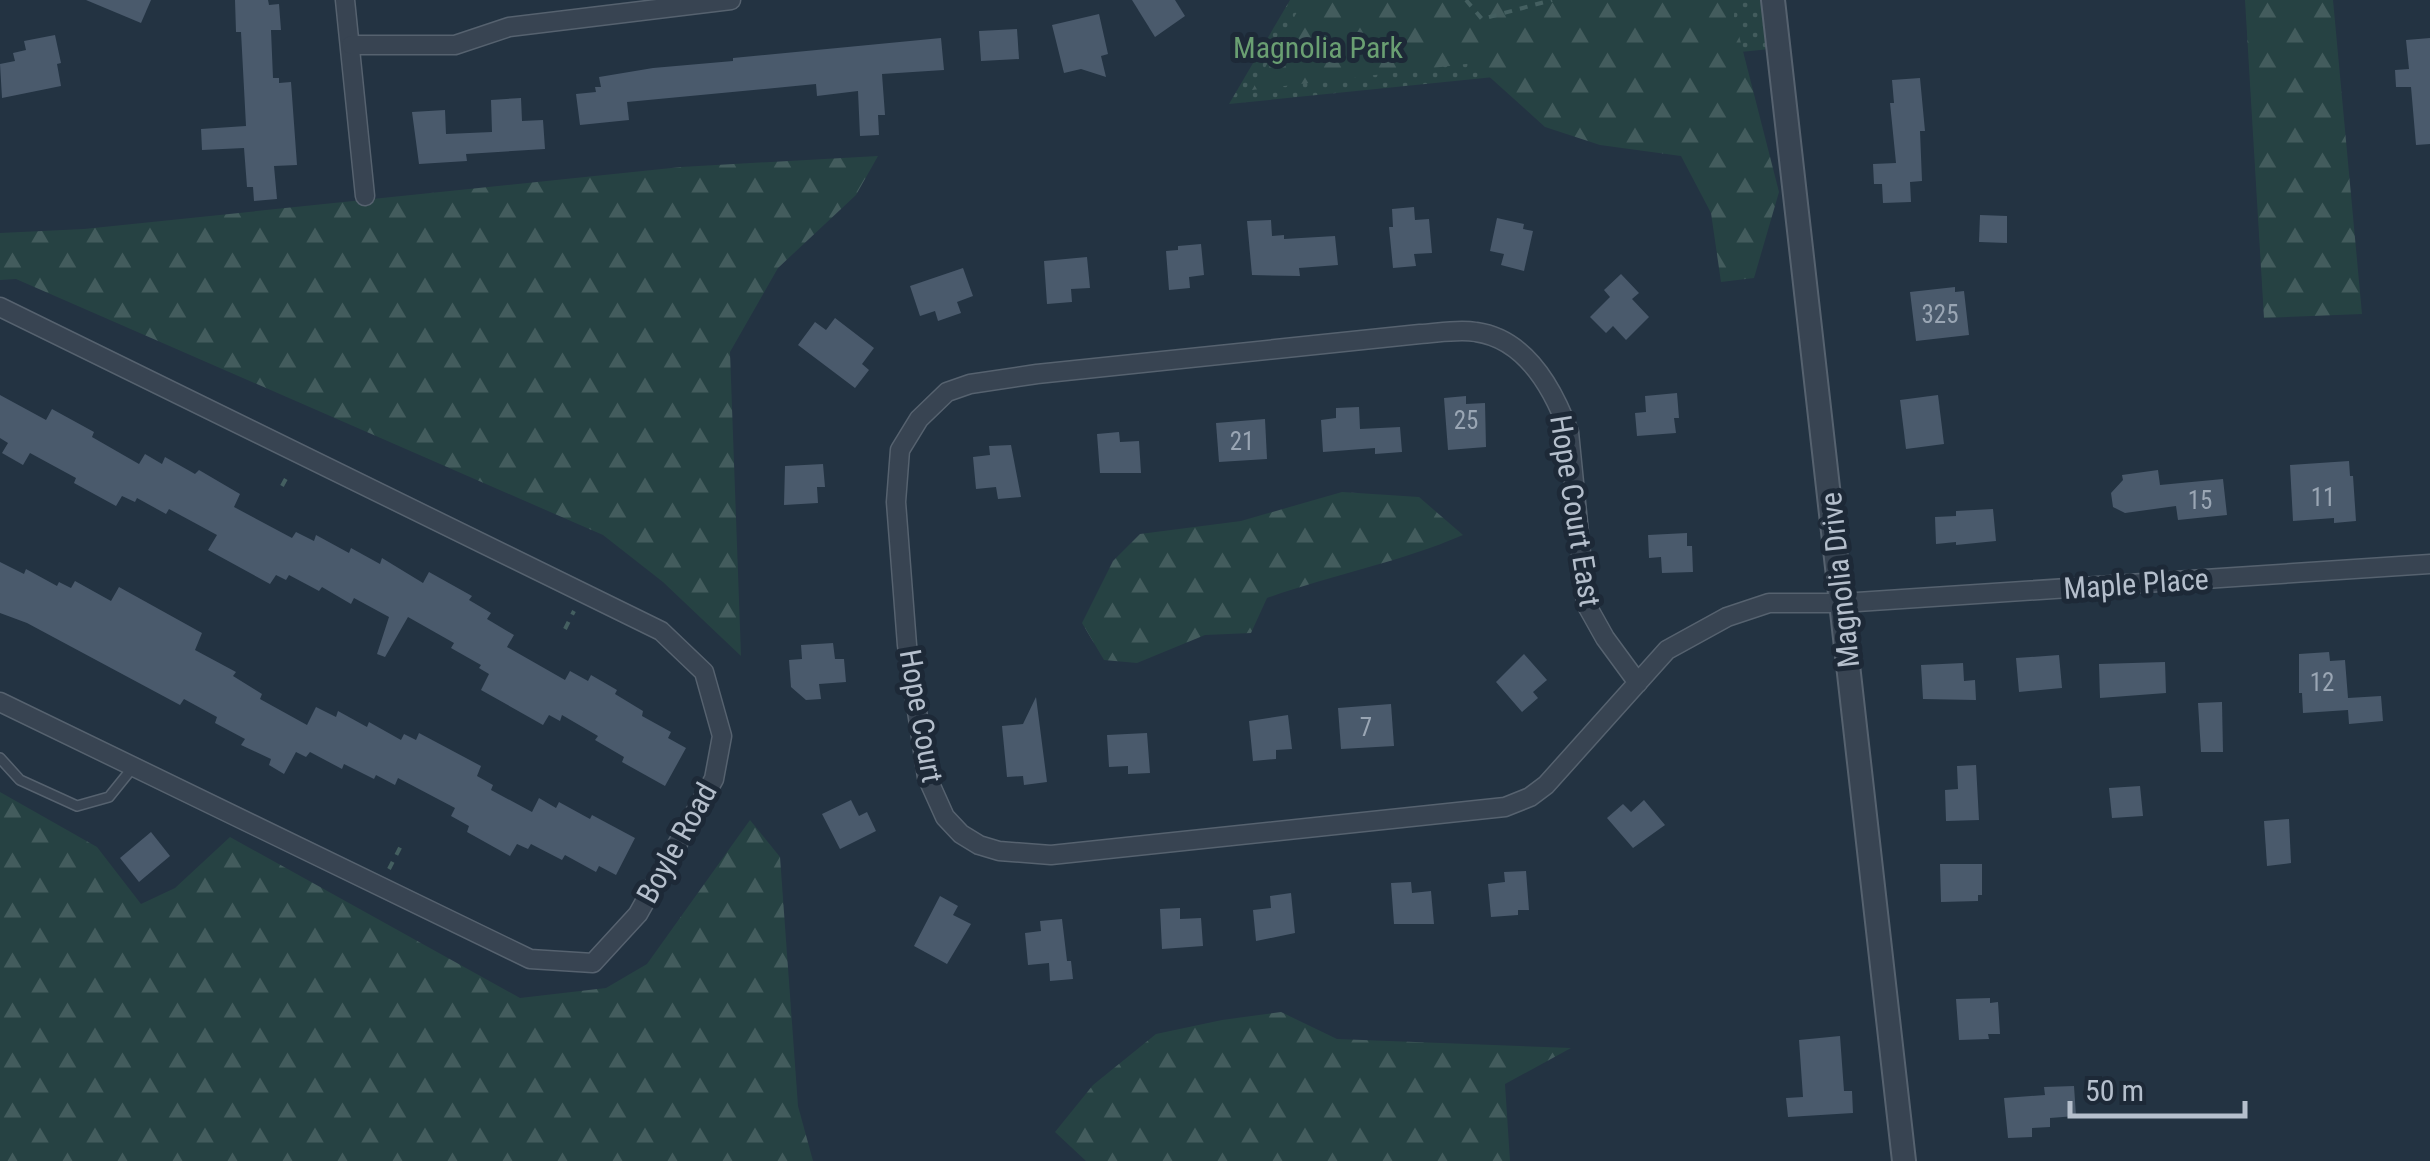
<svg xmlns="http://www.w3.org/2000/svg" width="2430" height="1161" viewBox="0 0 2430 1161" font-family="'Roboto Condensed',sans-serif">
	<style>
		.grass { fill: url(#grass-dots) }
		.forest { fill: url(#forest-firs) }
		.building { fill: #4a5a6c }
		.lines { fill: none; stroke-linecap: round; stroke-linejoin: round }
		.service-casing { stroke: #56626f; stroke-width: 12 }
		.minor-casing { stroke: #56626f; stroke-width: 21 }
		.tertiary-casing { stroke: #56626f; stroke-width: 26 }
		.path { stroke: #445f60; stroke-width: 4; stroke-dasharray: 8 8; stroke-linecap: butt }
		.service { stroke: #384452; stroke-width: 9 }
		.minor { stroke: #384452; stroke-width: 18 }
		.tertiary { stroke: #384452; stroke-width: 22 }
		.labels { text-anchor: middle; stroke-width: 10; stroke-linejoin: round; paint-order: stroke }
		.number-label { font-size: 25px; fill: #9aa6b4 }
		.park-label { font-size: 30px; fill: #6a9f72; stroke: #1d2937 }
		.street-label { font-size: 30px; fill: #b5bfcc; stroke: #1d2937 }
	</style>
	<defs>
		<pattern id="grass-dots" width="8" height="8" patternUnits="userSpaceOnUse" patternTransform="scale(2.5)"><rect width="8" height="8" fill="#264243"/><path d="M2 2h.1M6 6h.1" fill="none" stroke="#435c5d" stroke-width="1.8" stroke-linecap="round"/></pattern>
		<pattern id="forest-firs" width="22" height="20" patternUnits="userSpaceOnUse" patternTransform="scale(2.5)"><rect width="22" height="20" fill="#264243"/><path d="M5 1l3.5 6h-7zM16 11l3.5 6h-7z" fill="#435c5d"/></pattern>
	</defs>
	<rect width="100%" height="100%" fill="#233342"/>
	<path class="grass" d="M1290,0h474l6,49 -541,55z"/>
	<g class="forest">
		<path d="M1304,0h431l-1,16 45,176 -25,86 -33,4 -10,-69 -30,-57 -81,-11 -55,-18 -71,-64 -222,27z"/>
		<path d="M2245,0h88l29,314 -98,4z"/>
		<path d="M878,156l-22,39 -78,73 -48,84 11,304 -78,-74 -60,-47 -587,-256 -16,1v-47l84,-4 597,-62z"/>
		<path d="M1342,492l77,5 44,38c-63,27 -131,40 -196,63l-16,35 -46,2 -68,28 -33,-3 -22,-37 31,-62 27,-27 101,-13z"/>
		<path d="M0,792l97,55 44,57 34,-16 55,-51 290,161 86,-10 41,-24 103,-144 30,37 18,249 15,55h-813z"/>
		<path d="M1281,1012l56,27 234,9 -66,36 5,77h-424l-31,-29 38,-47 63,-51 66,-14z"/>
	</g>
	<g class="building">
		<path d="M86,0h65l-10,23z"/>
		<path d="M235,0h33l1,5 10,-1 2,26h-10l2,48h6v5l12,-1 6,83 -23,1 3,33 -23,2 -1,-14h-6l-3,-39 -42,2 -1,-21 45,-3 -5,-94h-5z"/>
		<path d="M1132,0h43l10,16 -30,21z"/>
		<path d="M1099,14l9,40 -7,2 5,21 -25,-8 -17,4 -12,-48z"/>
		<path d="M1017,29l2,30 -38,2 -2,-30z"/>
		<path d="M55,35l6,28 -4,1 4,22 -59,12 -2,-34 15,-3 -2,-8 13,-3 -2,-9z"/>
		<path d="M941,38l3,32 -62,4 3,41h-7l1,20 -19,1 -2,-45 -41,5 -1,-12 -189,18 2,18 -49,5 -4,-31 20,-2 -1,-5h6l-2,-10 54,-9 80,-7v-3z"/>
		<path d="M2430,38v106l-14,1 -5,-58h-15l-1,-17 14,-1 -3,-29z"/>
		<path d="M1920,78l5,53h-5l2,50 -12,1 1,20 -28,1 -1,-19h-8l-1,-20 23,-1 -6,-60h4l-2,-23z"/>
		<path d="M521,98l1,23 21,-1 2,29 -79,5 1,7 -48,3 -7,-52 33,-2 1,24 46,-2 -1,-32z"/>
		<path d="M1414,207l1,13 14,-1 3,34 -18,1 2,12 -23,2 -4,-41h4l-1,-18z"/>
		<path d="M1980,215l27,1v27l-28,-1z"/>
		<path d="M1497,218l27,6 -1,5 10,2 -9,40 -23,-6 3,-11 -14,-3z"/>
		<path d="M1271,220l1,16 12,-1v4l51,-3 3,29 -39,3 1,8 -48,-1 -5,-54z"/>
		<path d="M1201,244l3,31 -15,2 1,11 -21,2 -3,-39 12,-1v-4z"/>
		<path d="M1087,257l3,31 -19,1 1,13 -25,2 -3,-43z"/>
		<path d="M963,268l10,28 -16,6 4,11 -23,8 -3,-10 -15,5 -10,-30z"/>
		<path d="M1621,274l18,19 -7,6 17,18 -23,23 -13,-14 -7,7 -16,-16 20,-20 -6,-7z"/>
		<path d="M1955,287v5l9,-1 5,44 -53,6 -6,-49z"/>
		<path d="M835,318l39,30 -12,16 7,6 -14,18 -57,-43 17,-23 11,8z"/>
		<path d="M1677,393l2,25h-5l2,15 -39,3 -2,-23 11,-1 -1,-16z"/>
		<path d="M0,395l46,25 6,-11 42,23 -2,5 47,27 6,-10 17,10 3,-7 30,17 4,-4 41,24 -6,13 58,31 4,-6 18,9 2,-6 33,18 2,-5 29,16 2,-6 41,25 6,-11 43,24 -3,4 22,13 -4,6 27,16 -7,12 58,33 5,-9 18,10 3,-6 26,15 -2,4 28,17 -1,5 29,16 -3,6 18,10 -21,38 -43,-24 2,-5 -29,-17 3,-4 -36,-21 -2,6 -11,-6 -6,10 -62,-35 8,-16 -10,-6 2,-3 -30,-17 3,-5 -46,-26 -23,40 -8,-3 12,-37 -35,-19 -3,6 -29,-17 -3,4 -30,-16 -3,5 -10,-5 -6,9 -62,-34 9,-15 -48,-26 -3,5 -29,-16 -2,4 -13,-6 -6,10 -42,-23 2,-5 -46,-25 -7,12 -21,-12 6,-10 -8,-5z"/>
		<path d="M1938,395l6,49 -38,5 -6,-49z"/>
		<path d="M1466,396v8l19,-1 1,44 -38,3 -4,-52z"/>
		<path d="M1359,407l1,22 40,-2 2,25 -27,2v-6l-52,4 -2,-32 15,-2v-10z"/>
		<path d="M1265,419l2,40 -48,3 -3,-39z"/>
		<path d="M1119,432l1,10 19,-1 2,32h-41l-3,-39z"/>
		<path d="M1011,445l10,52 -23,2 -2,-12 -20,2 -3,-32 17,-2 -1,-9z"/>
		<path d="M2349,461l1,15h3l3,45 -22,2v-5l-41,3 -3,-56z"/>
		<path d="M823,464l2,23h-8l1,16 -34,2 1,-39z"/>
		<path d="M2158,470l2,15 63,-6 4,36 -49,5 -2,-14 -51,7 -12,-6 -2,-14 12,-13 -1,-5z"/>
		<path d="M1993,509l3,32 -40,4v-3l-20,2 -1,-27 21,-1v-5z"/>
		<path d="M1687,533v13h5l1,26 -31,1 -1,-16 -12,1 -1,-23z"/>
		<path d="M0,562l24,12 2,-5 31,17 2,-4 12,6 4,-7 36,20 8,-14 83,46 -7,17 41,22 -3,4 29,18 -2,5 47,26 9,-18 20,10 2,-6 29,16 2,-5 32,18 3,-6 12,6 3,-7 62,33 -4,10 16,9 -2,5 41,22 7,-14 17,10 3,-6 31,17 2,-4 43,23 -19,37 -17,-9 -3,6 -31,-17 -3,5 -31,-16 -3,5 -11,-5 -7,12 -43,-24 2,-6 -18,-10 4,-8 -57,-30 -3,7 -19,-10 -2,4 -30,-15 -2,5 -32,-17 -4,5 -10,-5 -12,22 -15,-9 2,-6 -30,-14 4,-6 -30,-16 2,-6 -33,-18 -4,6 -153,-82 -27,-10z"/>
		<path d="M833,643l2,16h9l2,23 -27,2 2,15 -15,1 -15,-13 -2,-27 13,-1 -1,-14z"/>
		<path d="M2329,652l1,9 15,-1 3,38 33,-2 2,25 -34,3 -1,-14 -45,3 -1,-20h-3v-39z"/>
		<path d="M1524,654l23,26 -14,12 5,6 -16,14 -26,-30z"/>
		<path d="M2059,655l3,33 -43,4 -3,-34z"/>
		<path d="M2165,662l1,31 -66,5 -1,-34z"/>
		<path d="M1963,663l1,18 11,-1 1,20 -53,-1 -2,-34z"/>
		<path d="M1036,697l11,85 -23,3 -1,-9 -16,1 -5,-51 21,-2z"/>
		<path d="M2222,702l1,50h-22l-3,-49z"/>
		<path d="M1391,704l3,42 -53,3 -3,-41z"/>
		<path d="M1288,715l4,34 -16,1v9l-23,2 -4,-40z"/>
		<path d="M1147,733l3,40 -22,1v-8l-19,1 -2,-32z"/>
		<path d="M1976,765l3,55 -33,1 -1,-31 13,-1 -1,-23z"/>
		<path d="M2140,786l3,30 -31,2 -3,-30z"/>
		<path d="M851,800l8,16 8,-4 9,19 -36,18 -18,-35z"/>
		<path d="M1644,800l21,25 -32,23 -26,-30 16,-14 8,8z"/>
		<path d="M2289,819l2,44 -24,3 -3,-45z"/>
		<path d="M151,832l19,24 -31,26 -19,-24z"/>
		<path d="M1940,864h42v31h-4v6l-37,1z"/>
		<path d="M1526,871l3,39h-11v5l-27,2 -3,-33 17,-2 -1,-10z"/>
		<path d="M1411,882l1,11 19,-2 3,33h-40l-3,-41z"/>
		<path d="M1291,893l4,40 -39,8 -3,-31 18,-2 -1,-12z"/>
		<path d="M940,896l18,10 -5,9 18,9 -24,40 -33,-18z"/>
		<path d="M1180,908v11l21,-1 2,28 -41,3 -2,-40z"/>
		<path d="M1062,919l5,42h4l2,18 -23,2 -1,-18 -21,2 -3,-32 16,-2 -1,-10z"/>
		<path d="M1990,998v5l8,-1 2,32h-12l1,5 -30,1 -3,-41z"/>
		<path d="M1840,1036l4,55h8l1,22 -65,4 -2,-19 17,-1 -4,-57z"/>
		<path d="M2074,1086l2,30 -26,2v9l-18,1v9l-24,1 -4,-40 41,-3 -1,-8z"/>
	</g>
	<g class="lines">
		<defs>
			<path id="service" d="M0,758l20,22 57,26 32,-9 25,-31"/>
			<g id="minor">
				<path d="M345,0l20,196"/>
				<path d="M351,45h104l54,-18 222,-27"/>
				<path d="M0,307l661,324 43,41 18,64 -8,43 -76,135 -45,49 -63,-4 -530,-257"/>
				<path d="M1638,683l-33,-45 -19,-34 -17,-172c-16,-44 -43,-93 -93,-100 -18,-3 -38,1 -56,2l-383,40 -67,10 -23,8 -28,27 -19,31 -4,52 11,143 20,132 18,40 16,17 18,11 20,6 52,4 454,-48 25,-10 16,-12 121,-135 60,-33 42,-14h73l588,-39"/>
			</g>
			<path id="tertiary" d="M1773,0l131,1161"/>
		</defs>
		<use href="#service" class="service-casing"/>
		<use href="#minor" class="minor-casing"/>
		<use href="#tertiary" class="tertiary-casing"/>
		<g class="path">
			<path d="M1466,0l16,19 70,-19"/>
			<path d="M282,486l7,-13"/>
			<path d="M565,629l9,-18"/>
			<path d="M389,869l14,-27"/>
		</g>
		<use href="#service" class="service"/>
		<use href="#minor" class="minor"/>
		<use href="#tertiary" class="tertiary"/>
	</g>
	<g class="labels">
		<g class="number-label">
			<text x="1940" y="323">325</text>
			<text x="1466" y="429">25</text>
			<text x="1242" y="450">21</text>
			<text x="2323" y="506">11</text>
			<text x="2200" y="509">15</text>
			<text x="2322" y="691">12</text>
			<text x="1366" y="736">7</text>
		</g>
		<g class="park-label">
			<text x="1318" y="58">Magnolia Park</text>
		</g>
		<g class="street-label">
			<text transform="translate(1575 511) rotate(81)" y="10">Hope Court East</text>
			<text transform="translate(1840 580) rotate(-96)" y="10">Magnolia Drive</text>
			<text transform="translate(2136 584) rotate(-4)" y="10">Maple Place</text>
			<text transform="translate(921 716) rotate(80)" y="10">Hope Court</text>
			<text transform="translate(677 843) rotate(-61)" y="10">Boyle Road</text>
		</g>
	</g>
	<path d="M2070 1101v15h175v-15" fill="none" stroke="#b5bfcc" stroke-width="5"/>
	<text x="2085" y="1101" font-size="30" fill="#b5bfcc" stroke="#1d2937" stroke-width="8" paint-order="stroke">50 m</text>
</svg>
